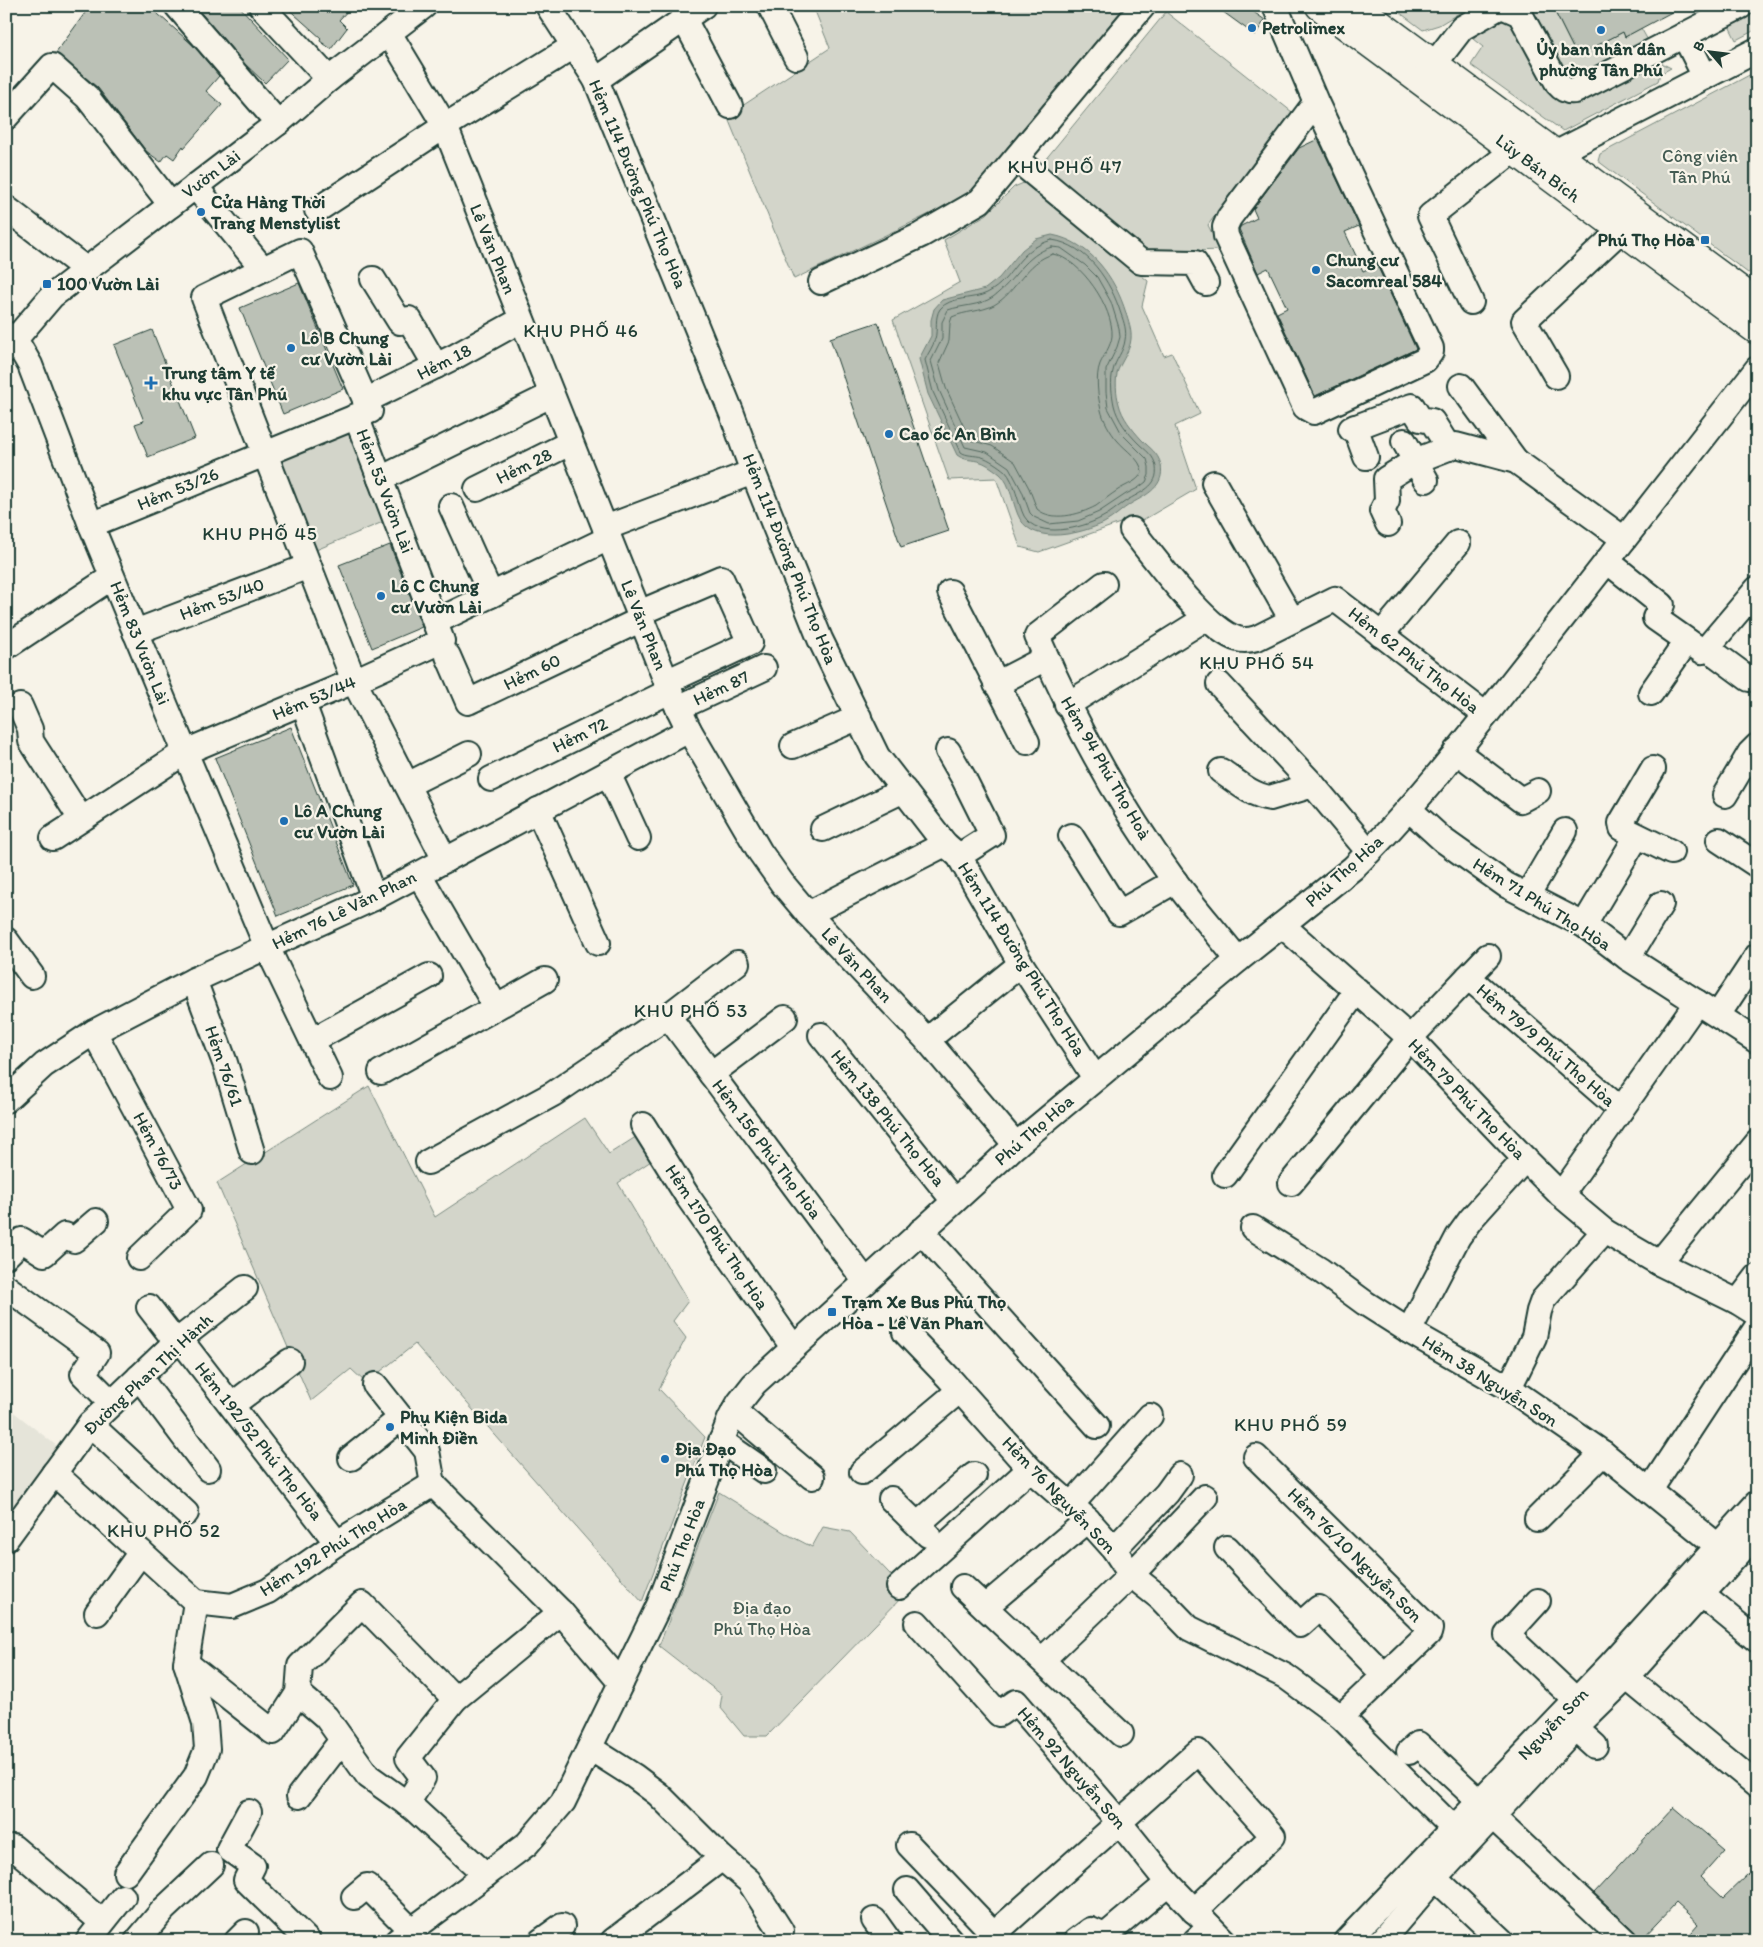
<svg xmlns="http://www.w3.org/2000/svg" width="1763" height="1947" viewBox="0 0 1763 1947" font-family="Itim,sans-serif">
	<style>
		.built { fill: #e5e4d9 }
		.green { fill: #d3d5ca; stroke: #79897f }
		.water { fill: #a4ada3; stroke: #6f8077 }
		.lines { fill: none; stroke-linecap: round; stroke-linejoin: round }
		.shore { stroke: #546a60; stroke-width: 1 }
		.building { fill: #bbc1b6; stroke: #1f3d34 }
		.minor-casing { stroke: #1f3d34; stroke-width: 28 }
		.major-casing { stroke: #1f3d34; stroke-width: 31 }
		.minor { stroke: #f7f3e8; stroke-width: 24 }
		.major { stroke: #f7f3e8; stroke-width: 28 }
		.poi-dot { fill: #1f6fb2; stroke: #f7f3e8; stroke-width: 2 }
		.labels { text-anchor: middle; stroke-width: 4.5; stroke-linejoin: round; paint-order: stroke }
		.poi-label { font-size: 18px; font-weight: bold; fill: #1f3d34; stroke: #f7f3e8; text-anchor: start }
		.park-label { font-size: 18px; fill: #435b52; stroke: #f7f3e8 }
		.street-label { font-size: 18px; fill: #1f3d34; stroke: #f7f3e8 }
		.neighbourhood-label { font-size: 19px; letter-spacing: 1px; fill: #1f3d34; stroke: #f7f3e8 }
	</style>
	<rect width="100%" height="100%" fill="#f7f3e8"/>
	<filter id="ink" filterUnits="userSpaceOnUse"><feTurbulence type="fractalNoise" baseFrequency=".02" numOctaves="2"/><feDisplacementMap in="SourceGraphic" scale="10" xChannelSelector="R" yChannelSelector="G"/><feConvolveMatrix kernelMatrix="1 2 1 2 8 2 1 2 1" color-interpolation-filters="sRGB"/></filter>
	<g filter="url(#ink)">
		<path class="built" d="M6,1406l56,44 -56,69z"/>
		<g class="green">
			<path d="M813,6h312l-158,190 -173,83 -67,-163 103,-68z"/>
			<path d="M1391,6h80l-32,19 -16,5z"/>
			<path d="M1525,6h27l25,50 46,-24 2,5 16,-9 9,16 -71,36h-11z"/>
			<path d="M1757,6v23l-21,11 -6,-12 4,-10z"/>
			<path d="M1166,12l126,100 -84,113 12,25 -76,3 -104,-87z"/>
			<path d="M1502,21l12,3 40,71 98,-32 11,1 8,4 -11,6 -2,7 -95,50 -92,-66 12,-18 -10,-8 4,-5z"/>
			<path d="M1757,71v196l-9,6 -150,-112 2,-7z"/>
			<path d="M1026,182l5,1 117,98 -6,25 22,50 8,-3 28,61 -25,12 21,63 -63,37 -10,-4 -84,30 -19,-5 -24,-69 -47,2 -56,-160 67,-38 -16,-42 43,-26 27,-27z"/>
			<path d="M353,429l37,90 -74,31 -37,-90z"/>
			<path d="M369,1086l66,131 150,-99 24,36 33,-21 15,24 -39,26 70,118 -15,20 13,17 -27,51 46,48 -63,165 -227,-258 -49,39 -15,-14 -40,32 -94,-218z"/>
			<path d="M719,1492l66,41 27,14 11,-20 27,5 57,60 -140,144h-23l-24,-29 2,-12 -63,-49z"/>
		</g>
		<path class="water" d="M1052,235c38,7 63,42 74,78 2,8 6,17 5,26 -1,11 -8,20 -13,31 -3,9 -2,24 1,34 3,13 13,25 22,35 8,9 17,13 20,26 4,21 -14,30 -29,38 -10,6 -18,15 -28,20 -22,10 -68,23 -84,-4 -7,-12 -9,-36 -20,-45 -5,-4 -13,-10 -19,-12 -9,-3 -16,-1 -24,-7l-29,-61 -9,-35 12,-23v-16l3,-11 8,-9 43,-11 14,-11 23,-28 14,-11z"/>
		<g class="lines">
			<g class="shore">
				<path d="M1052,240c36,5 59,42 69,74 3,8 6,17 4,26 -1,11 -10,20 -12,31 -3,10 -1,24 1,34 3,14 14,28 24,38 8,8 16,12 18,24 3,20 -16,25 -30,34 -8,5 -16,13 -25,17 -19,10 -63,22 -77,-2 -6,-12 -9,-35 -19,-45 -6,-5 -16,-12 -23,-14 -7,-2 -16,-1 -21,-5l-28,-60 -8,-32c3,-7 8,-13 10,-21 3,-10 -1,-21 5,-30 10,-13 34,-9 47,-16 28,-14 28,-43 65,-53z"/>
				<path d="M1052,247l9,1 24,17 12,12 14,25 8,26 1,9 -3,10 -11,23v22l2,16 14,26 25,25 2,8v8l-3,7 -8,6 -12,6 -27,18 -21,9 -29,3 -15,-7 -4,-4 -8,-22 -13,-24 -22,-15 -22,-5 -26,-57 -8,-29 11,-22v-17l6,-12c14,-5 32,-4 45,-13 22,-16 32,-43 59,-50z"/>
				<path d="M1053,254c28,5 61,55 59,82 -1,10 -8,19 -12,28 -5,13 -2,33 1,46 2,9 9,22 16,30 8,10 24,19 25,32 -4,10 -15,12 -24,18 -8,5 -15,11 -22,16 -17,9 -44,16 -59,3l-8,-21 -14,-26 -23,-16 -22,-6 -24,-52 -7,-25 10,-22 1,-18 2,-6c13,-6 29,-5 42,-12 23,-13 32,-44 59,-51z"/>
			</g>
		</g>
		<g class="building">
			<path d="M90,6h59l46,41 24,29 -13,15 16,14 -38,43 -1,-2 -9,13 -7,-5 -6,8 -15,-11 -48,-63 -42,-35z"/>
			<path d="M195,6h44l49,53 -23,24 -20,-19z"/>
			<path d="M285,6h67l-13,14 8,8 -16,21 -11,-8 1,-3z"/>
			<path d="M1215,6h30l20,14 -10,15z"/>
			<path d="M1552,6h131l-58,31 -2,-5 -46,24z"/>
			<path d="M1318,139l41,87 -14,6 18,39 14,-6 39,84 -101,47 -38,-83 10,-5 -19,-40 -10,5 -19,-44 2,-3 16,-8 -4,-9 29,-39 3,-2v-1l14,-19z"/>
			<path d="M299,283l44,106 -60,25 -43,-106z"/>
			<path d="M878,322l71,209 -48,16 -71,-209z"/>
			<path d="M152,330l43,108 -47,19 -13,-33 9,-3 -30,-76z"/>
			<path d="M390,545l32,82 -50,21 -33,-83z"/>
			<path d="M291,727l62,158 -75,31 -63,-158z"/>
			<path d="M1674,1807l51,43 -24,27 22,21 26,-25 8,8v60h-73l15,-17 -23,-21 -36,38 -6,-10 -40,-38z"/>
		</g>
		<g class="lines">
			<defs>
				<g id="minor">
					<path d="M177,6l101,117"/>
					<path d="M261,6l68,73"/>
					<path d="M548,6l48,74 136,334 21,58 67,167 57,117 68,88 14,12 62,108 74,114"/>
					<path d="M770,6l26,51"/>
					<path d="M1275,6l41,96 115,246v4l-6,8 -111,52 -9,-5 -79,-171 -1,-9 4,-9 87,-116"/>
					<path d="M1502,6l18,8 38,70c5,6 10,8 17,7l166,-85"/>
					<path d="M684,19l46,87"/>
					<path d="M389,33l56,93 225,565 19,39 71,122 22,31 26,31 119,126 89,105"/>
					<path d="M1684,35l21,42"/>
					<path d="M596,80l107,-74"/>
					<path d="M1422,80l40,-52 39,-22"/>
					<path d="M6,117l46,-51 35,31 84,108"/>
					<path d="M1555,154l202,-104"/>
					<path d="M1016,159l125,103 54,1 11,20"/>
					<path d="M195,186l68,83"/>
					<path d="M6,208l81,62"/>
					<path d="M317,210l128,-84 129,-80"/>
					<path d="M373,279l27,43 9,-3 27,47"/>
					<path d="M821,282l100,-47 59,-34 163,-195"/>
					<path d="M1471,302l-41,-86 84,-66"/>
					<path d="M6,334l9,5 15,26 61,160 94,227 82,195 63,131"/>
					<path d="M6,350l46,-54 226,-173 51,-44 95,-73"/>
					<path d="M1556,376l-32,-55 97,-91"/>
					<path d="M1461,386l55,75"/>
					<path d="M365,401l91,-45 65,-36"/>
					<path d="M1355,427l11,30"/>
					<path d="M1351,429l61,-23 8,13 12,2 17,27"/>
					<path d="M1404,441l22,39"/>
					<path d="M380,479l171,-84"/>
					<path d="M1214,483l78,137"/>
					<path d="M477,489l93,-46"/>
					<path d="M451,506l40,89"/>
					<path d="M1388,524l-6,-13 5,-10 -1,-22 29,-18 41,-16 60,16 108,78"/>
					<path d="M91,525l279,-114 -70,-160 -96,47 150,383 91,179"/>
					<path d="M605,528l148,-56"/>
					<path d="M1132,530c22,27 75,101 106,109 6,2 12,1 19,-1l78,-39 151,116"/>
					<path d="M1607,561l55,44 -7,13 47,33 5,-3"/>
					<path d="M1104,584l-67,52c37,86 82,169 137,244 20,27 43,53 64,80"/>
					<path d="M950,592l77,150"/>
					<path d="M639,613l82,-35 29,65 -84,39"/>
					<path d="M435,622l174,-84"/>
					<path d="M135,632l174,-66"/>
					<path d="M1381,635l77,-92"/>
					<path d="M6,647l106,-70"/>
					<path d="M448,656l20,46 174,-83"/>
					<path d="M1749,679l-42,-31 50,-59"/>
					<path d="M996,684l50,-26"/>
					<path d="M1219,684l94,101"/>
					<path d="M1651,693l36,-52"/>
					<path d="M303,703l71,195"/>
					<path d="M1067,705l139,-87"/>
					<path d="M20,706l10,23 1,12 50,78"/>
					<path d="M678,708l86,-40"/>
					<path d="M793,746l66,-29"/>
					<path d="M948,751l15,26 29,58 -33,21"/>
					<path d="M1456,751l65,49 17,-9"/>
					<path d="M1653,769l-32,54 1,5 49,24"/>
					<path d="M1221,771c16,11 30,24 49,27l43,-13 56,67"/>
					<path d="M608,773l30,65"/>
					<path d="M491,779l179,-88"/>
					<path d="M407,785l62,-31"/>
					<path d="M1725,795l25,-42 7,-7"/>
					<path d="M1409,809l34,31 63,45 78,40 44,33 129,83"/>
					<path d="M538,810l60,133"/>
					<path d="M823,829l81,-39"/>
					<path d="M1071,836l48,77 56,-32"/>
					<path d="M53,838l132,-86 169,-71 88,-40 -86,-225"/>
					<path d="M1719,840l38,25"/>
					<path d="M419,874l77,133"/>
					<path d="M1527,896l38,-65"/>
					<path d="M808,914l137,-70"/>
					<path d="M1282,925l128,113 115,121 36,36 43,36 55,32 79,39 19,12"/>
					<path d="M1584,925l53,-89"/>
					<path d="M6,940l26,36"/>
					<path d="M1628,958l33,-54"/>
					<path d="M1468,977l20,-21"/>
					<path d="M194,980l31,83 27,89"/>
					<path d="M1718,1015l39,-59"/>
					<path d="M668,1016l198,266"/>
					<path d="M94,1032l95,178 -50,48"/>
					<path d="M821,1035l133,166"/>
					<path d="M313,1040l116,-64"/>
					<path d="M927,1040l94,-76"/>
					<path d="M381,1072l164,-92"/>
					<path d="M711,1074l74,-56"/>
					<path d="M6,1100l38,-35 50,-33 100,-52 180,-82 315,-168"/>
					<path d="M643,1125l45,72 105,150"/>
					<path d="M428,1162l125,-68 115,-78 69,-53"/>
					<path d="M1225,1175l132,-185"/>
					<path d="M1291,1183l119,-145 58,-61 153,133"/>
					<path d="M1561,1195l136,-193"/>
					<path d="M1253,1228l67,42 45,33 44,28 100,57 94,65 115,93"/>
					<path d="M921,1231l176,195"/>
					<path d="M6,1256l16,-16 22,14 21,-19 9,5 22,-19"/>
					<path d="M1659,1263l98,-120"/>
					<path d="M6,1287l91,66 -14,21 29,29"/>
					<path d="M1738,1302l19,-25"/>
					<path d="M149,1307l27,35"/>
					<path d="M1409,1331l49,-94 13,-18 54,-60"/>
					<path d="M905,1332l44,46 81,91 58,51 26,29 17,26 28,22 30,31 96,48 56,41 112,111"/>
					<path d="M180,1339l157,204"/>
					<path d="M139,1377l69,92"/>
					<path d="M375,1385l52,66 6,33"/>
					<path d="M1509,1388l25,-51 5,-26 4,-11 61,-69"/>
					<path d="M232,1405l58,-44"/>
					<path d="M734,1411l78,66"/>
					<path d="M90,1424l96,89"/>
					<path d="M721,1441l43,30"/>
					<path d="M1256,1457l174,172 -1,4 -88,84"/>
					<path d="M351,1458l50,-40"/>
					<path d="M862,1472l98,-82"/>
					<path d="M54,1473l142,129"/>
					<path d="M1650,1490l107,-163"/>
					<path d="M891,1499l37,36"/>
					<path d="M1071,1505l79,-89"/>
					<path d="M1537,1519l66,-66"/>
					<path d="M918,1524l56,-49"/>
					<path d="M6,1539l84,-115 86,-82 69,-54"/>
					<path d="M1227,1548l73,77 19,-17 66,68"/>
					<path d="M1114,1549l53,-56 13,-18"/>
					<path d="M899,1587l131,-118"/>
					<path d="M963,1587l158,147"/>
					<path d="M1701,1594l56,46"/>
					<path d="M1538,1601l-31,34 69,65"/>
					<path d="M985,1607l103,-87"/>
					<path d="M97,1613l44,-61"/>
					<path d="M917,1623l82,91 17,-12 103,120 49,61 56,58"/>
					<path d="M1042,1660l89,-85 74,-78"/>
					<path d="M186,1663l87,69 25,-39 2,-27 62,-62 93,95"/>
					<path d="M1614,1667l143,118"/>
					<path d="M298,1693l28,24 42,59 45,32 73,67"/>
					<path d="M1575,1728l20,18"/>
					<path d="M590,1748l44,28 24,18 64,64 27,23 32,50"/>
					<path d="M1409,1752l9,-8 61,57"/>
					<path d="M299,1796l43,-56"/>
					<path d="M407,1804l16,-26 -15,-20 47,-59 106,-87"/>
					<path d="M249,1812l-20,37 24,17 -7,14 62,61"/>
					<path d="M1493,1817l132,124"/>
					<path d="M909,1845l85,89 204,-182 75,84 -79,75"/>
					<path d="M13,1847l89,75"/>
					<path d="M126,1873l70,-97 11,-27 -2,-26 -19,-60 10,-61 36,4 36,-15 69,-48 96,-59 128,128 60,71"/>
					<path d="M1435,1878l67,63"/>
					<path d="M907,1890l44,51"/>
					<path d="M354,1897l13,-11 44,44"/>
					<path d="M874,1920l15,21"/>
					<path d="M88,1941l35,-44"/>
					<path d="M137,1941l27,-32 47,-44"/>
					<path d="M237,1941l9,-9"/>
					<path d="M397,1941l130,-97 36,-42 96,-197 71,-186 9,-16 15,-19 262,-239 222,-185 115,-92c65,-64 121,-138 178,-210 76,-96 151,-193 226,-289"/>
					<path d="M541,1941l21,-15"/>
					<path d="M613,1941l109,-83"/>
					<path d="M1076,1941l15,-11 14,6 63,-53"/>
					<path d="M1195,1941l15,-14"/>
					<path d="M1346,1941l265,-277 146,-161"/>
					<path d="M1381,1941l54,-63 140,-150 52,-51 130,-144"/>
				</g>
				<g id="major">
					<path d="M1320,6l437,324"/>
					<path d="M1355,6l402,297"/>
				</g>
			</defs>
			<use href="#minor" class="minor-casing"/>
			<use href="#major" class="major-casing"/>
			<use href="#minor" class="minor"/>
			<use href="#major" class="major"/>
		</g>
	</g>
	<g class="poi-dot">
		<circle cx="1252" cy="28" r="5"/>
		<circle cx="1601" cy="30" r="5"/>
		<circle cx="201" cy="212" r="5"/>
		<rect x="1700" y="235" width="10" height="10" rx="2.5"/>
		<circle cx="1316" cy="270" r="5"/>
		<rect x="42" y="279" width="10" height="10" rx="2.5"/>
		<circle cx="291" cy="348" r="5"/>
		<path d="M148.5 375.5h5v5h5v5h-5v5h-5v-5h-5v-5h5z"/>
		<circle cx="889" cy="434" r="5"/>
		<circle cx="381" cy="596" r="5"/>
		<circle cx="284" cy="821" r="5"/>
		<rect x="827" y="1307" width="10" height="10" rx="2.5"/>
		<circle cx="390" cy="1427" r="5"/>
		<circle cx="665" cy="1459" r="5"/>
	</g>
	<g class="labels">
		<g class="poi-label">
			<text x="1262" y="34">Petrolimex</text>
			<text x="1601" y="55" text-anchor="middle">Ủy ban nhân dân<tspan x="1601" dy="21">phường Tân Phú</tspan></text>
			<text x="211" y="208">Cửa Hàng Thời<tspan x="211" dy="21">Trang Menstylist</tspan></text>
			<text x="1695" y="246" text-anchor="end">Phú Thọ Hòa</text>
			<text x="1326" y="266">Chung cư<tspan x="1326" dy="21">Sacomreal 584</tspan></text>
			<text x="57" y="290">100 Vườn Lài</text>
			<text x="301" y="344">Lô B Chung<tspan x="301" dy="21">cư Vườn Lài</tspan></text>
			<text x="162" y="379">Trung tâm Y tế<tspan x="162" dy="21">khu vực Tân Phú</tspan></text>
			<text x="899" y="440">Cao ốc An Bình</text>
			<text x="391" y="592">Lô C Chung<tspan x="391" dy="21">cư Vườn Lài</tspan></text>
			<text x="294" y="817">Lô A Chung<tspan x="294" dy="21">cư Vườn Lài</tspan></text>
			<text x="842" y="1308">Trạm Xe Bus Phú Thọ<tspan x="842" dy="21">Hòa - Lê Văn Phan</tspan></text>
			<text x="400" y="1423">Phụ Kiện Bida<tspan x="400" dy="21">Minh Điền</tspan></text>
			<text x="675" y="1455">Địa Đạo<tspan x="675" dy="21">Phú Thọ Hòa</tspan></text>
		</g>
		<g class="park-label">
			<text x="1700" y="162">Công viên<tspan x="1700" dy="21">Tân Phú</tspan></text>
			<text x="762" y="1614">Địa đạo<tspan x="762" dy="21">Phú Thọ Hòa</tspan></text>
		</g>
		<g class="street-label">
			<text transform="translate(1538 168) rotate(37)" y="6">Lũy Bán Bích</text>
			<text transform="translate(211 174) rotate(-37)" y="6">Vườn Lài</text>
			<text transform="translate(638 184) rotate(67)" y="6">Hẻm 114 Đường Phú Thọ Hòa</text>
			<text transform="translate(493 249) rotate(68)" y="6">Lê Văn Phan</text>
			<text transform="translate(444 362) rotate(-27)" y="6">Hẻm 18</text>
			<text transform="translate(524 466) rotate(-26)" y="6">Hẻm 28</text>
			<text transform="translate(178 489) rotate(-22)" y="6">Hẻm 53/26</text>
			<text transform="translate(385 491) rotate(69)" y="6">Hẻm 53 Vườn Lài</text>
			<text transform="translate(790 559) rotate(68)" y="6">Hẻm 114 Đường Phú Thọ Hòa</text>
			<text transform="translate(222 599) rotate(-21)" y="6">Hẻm 53/40</text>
			<text transform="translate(644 625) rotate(68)" y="6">Lê Văn Phan</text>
			<text transform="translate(140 643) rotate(68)" y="6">Hẻm 83 Vườn Lài</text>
			<text transform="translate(1414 660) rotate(38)" y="6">Hẻm 62 Phú Thọ Hòa</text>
			<text transform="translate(532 672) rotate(-26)" y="6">Hẻm 60</text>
			<text transform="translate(721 688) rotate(-25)" y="6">Hẻm 87</text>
			<text transform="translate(314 698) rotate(-23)" y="6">Hẻm 53/44</text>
			<text transform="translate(580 735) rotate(-26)" y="6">Hẻm 72</text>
			<text transform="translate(1106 768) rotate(60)" y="6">Hẻm 94 Phú Thọ Hoà</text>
			<text transform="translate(1344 871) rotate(-42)" y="6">Phú Thọ Hòa</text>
			<text transform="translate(1542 904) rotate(32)" y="6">Hẻm 71 Phú Thọ Hòa</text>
			<text transform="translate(344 910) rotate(-26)" y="6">Hẻm 76 Lê Văn Phan</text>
			<text transform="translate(1022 959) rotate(58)" y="6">Hẻm 114 Đường Phú Thọ Hòa</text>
			<text transform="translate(857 965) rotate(47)" y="6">Lê Văn Phan</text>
			<text transform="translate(1546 1045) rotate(41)" y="6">Hẻm 79/9 Phú Thọ Hòa</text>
			<text transform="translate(224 1066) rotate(71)" y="6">Hẻm 76/61</text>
			<text transform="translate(1467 1099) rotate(46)" y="6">Hẻm 79 Phú Thọ Hòa</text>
			<text transform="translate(888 1118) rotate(51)" y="6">Hẻm 138 Phú Thọ Hòa</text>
			<text transform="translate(1034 1130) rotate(-41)" y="6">Phú Thọ Hòa</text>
			<text transform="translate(767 1149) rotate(53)" y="6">Hẻm 156 Phú Thọ Hòa</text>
			<text transform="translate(158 1151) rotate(62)" y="6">Hẻm 76/73</text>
			<text transform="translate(717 1237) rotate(56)" y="6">Hẻm 170 Phú Thọ Hòa</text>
			<text transform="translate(148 1374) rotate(-43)" y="6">Đường Phan Thị Hành</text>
			<text transform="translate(1490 1381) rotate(32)" y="6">Hẻm 38 Nguyễn Sơn</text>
			<text transform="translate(259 1441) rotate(52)" y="6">Hẻm 192/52 Phú Thọ Hòa</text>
			<text transform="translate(1059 1495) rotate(46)" y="6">Hẻm 76 Nguyễn Sơn</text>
			<text transform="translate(682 1545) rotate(-69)" y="6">Phú Thọ Hòa</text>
			<text transform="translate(333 1547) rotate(-32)" y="6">Hẻm 192 Phú Thọ Hòa</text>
			<text transform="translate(1355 1555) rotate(45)" y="6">Hẻm 76/10 Nguyễn Sơn</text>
			<text transform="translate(1553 1724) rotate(-46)" y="6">Nguyễn Sơn</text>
			<text transform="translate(1072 1768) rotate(49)" y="6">Hẻm 92 Nguyễn Sơn</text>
		</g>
		<g class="neighbourhood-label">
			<text x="1065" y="173">KHU PHỐ 47</text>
			<text x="581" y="337">KHU PHỐ 46</text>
			<text x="260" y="540">KHU PHỐ 45</text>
			<text x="1257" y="669">KHU PHỐ 54</text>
			<text x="691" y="1017">KHU PHỐ 53</text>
			<text x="1291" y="1431">KHU PHỐ 59</text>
			<text x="164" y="1537">KHU PHỐ 52</text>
		</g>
	</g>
	<rect width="1763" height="1947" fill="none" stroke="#f7f3e8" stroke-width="25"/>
	<rect x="12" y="12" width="1738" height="1922" fill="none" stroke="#1f3d34" stroke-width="2" filter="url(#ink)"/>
	<g transform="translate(1710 52) rotate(298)" stroke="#f7f3e8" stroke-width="4" paint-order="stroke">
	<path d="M0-4L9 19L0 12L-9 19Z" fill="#1f3d34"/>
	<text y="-8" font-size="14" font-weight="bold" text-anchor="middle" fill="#1f3d34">B</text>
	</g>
</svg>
